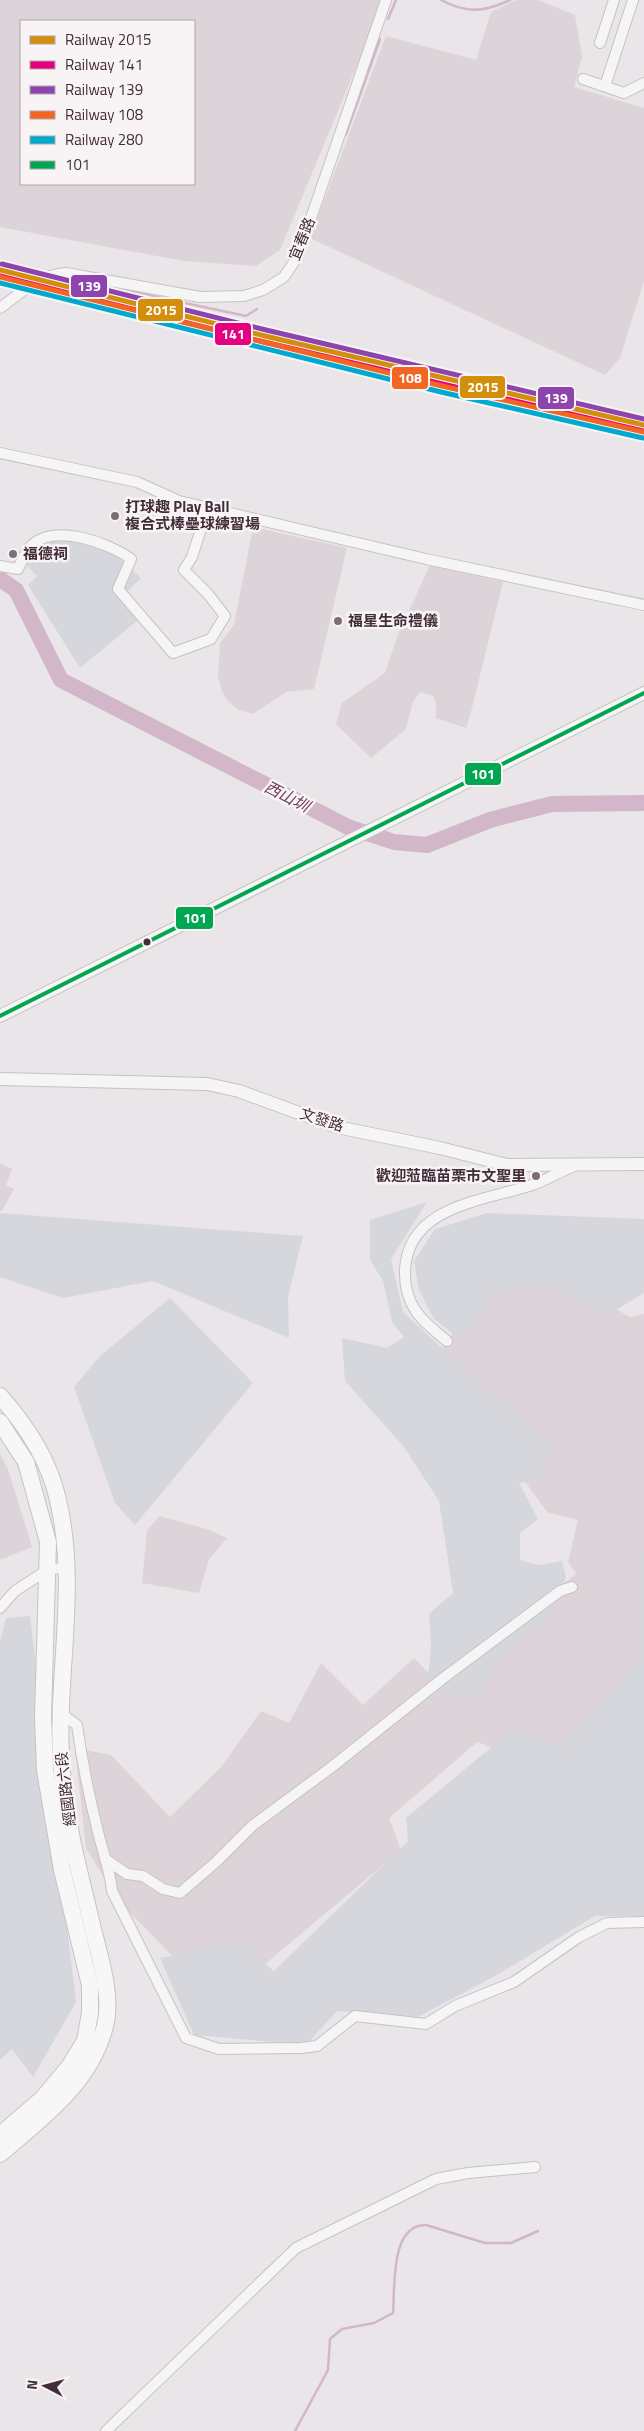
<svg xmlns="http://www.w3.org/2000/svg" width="644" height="2431" viewBox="0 0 644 2431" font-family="'Titillium Web','Noto Sans TC',sans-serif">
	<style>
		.built { fill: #dcd4d8; fill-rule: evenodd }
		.green { fill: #d6d7dd }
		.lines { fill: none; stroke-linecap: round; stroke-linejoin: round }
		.stream { stroke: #d2b7c8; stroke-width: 2.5 }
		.river { stroke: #d2b7c8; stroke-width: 16 }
		.minor-casing { stroke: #c6c2c4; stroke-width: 12 }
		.tertiary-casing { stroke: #c6c2c4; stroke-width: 14 }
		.primary-casing { stroke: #c7c2c5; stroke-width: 18 }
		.minor { stroke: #f6f5f6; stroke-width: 10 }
		.tertiary { stroke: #f6f5f6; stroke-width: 12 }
		.primary { stroke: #f8f7f8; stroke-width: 16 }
		.bus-1-casing { stroke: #f8f4f6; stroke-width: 8 }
		.bus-1 { stroke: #00a651; stroke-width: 4 }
		.rail-1-casing { stroke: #f8f4f6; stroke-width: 9 }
		.rail-2-casing { stroke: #f8f4f6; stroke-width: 9 }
		.rail-3-casing { stroke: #f8f4f6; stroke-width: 9 }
		.rail-4-casing { stroke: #f8f4f6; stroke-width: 9 }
		.rail-5-casing { stroke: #f8f4f6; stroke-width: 9 }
		.rail-1 { stroke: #d38e0b; stroke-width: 5 }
		.rail-2 { stroke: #e5007d; stroke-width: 5 }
		.rail-3 { stroke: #8e44ad; stroke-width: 5 }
		.rail-4 { stroke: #f26522; stroke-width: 5 }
		.rail-5 { stroke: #00a9ce; stroke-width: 5 }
		.poi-dot { fill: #7d6d76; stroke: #f8f4f6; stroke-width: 2 }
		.bus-dot { fill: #422d38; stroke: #f8f4f6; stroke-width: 2 }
		.labels { text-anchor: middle; stroke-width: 5; stroke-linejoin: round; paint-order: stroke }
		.street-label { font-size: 15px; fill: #422d38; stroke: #f8f4f6 }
		.poi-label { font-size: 15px; font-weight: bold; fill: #422d38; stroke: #f8f4f6; text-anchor: start }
		.water-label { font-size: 16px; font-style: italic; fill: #723b5c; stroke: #f8f4f6 }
		.line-badge { stroke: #f8f4f6; stroke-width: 2 }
		.badge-label { font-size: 14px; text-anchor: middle; font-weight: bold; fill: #fff }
	</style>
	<rect width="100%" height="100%" fill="#eae5e8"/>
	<g class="built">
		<path d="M0,0h384l-104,250 -24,16 -72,-5 -184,-34zM21,21h173v163h-173z"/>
		<path d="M516,0h22l37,15 7,42 -8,30 70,21v173l-24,77 -15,17 -295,-137 76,-202 90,24 15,-48z"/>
		<path d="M253,527l94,21 -33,141 -28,3 -33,22 -16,-5 -9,-8 -6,-9 -4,-16 2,-33 14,-18z"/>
		<path d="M430,565l73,17 -32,130 -5,16 -30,-10v-15l-3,-7 -13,-4 -7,9 -7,28 -35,29 -35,-34 6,-21 43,-30 12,-36z"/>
		<path d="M0,1163l12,6 -6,16 8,4 -12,22 -2,-1z"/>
		<path d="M494,1277h65l71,40 14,-3v364l-87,94 -80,-30 -88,76 12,32 -149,125 -74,-13 -61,-63 -31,-51 -11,-100 36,7 59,62 51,-50 40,-56 28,12 32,-60 42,42 51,-47 33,34 58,-61 71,-57 -8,-12 10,-42 -31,-8 -112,-155z"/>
		<path d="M0,1454l8,15 24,78 -32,13z"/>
		<path d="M159,1516l48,13 20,9 -18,21 -10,34 -57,-10 5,-52z"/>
	</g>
	<g class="green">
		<path d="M46,540h36l30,12 29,26 -20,20 17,22 -58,48 -52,-83 9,-9 -11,-11c3,-11 10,-20 20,-25z"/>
		<path d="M427,1202l-36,57 12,53 150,138 -10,11 7,19 -31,3 19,36 -18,14v27l19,5 23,-4 4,16 -12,34 -58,49 -17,36 -52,-5 4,-46 -2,-31 24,-21 -14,-92 -35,-54 -59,-66 -3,-43 45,10 17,-11 -12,-15 -9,-41 -13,-21v-40z"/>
		<path d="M0,1213l303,23 -15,61 1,41 -136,-57 -90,17 -63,-21z"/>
		<path d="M487,1213l157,6v74l-40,24 -56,-32 -53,6 -25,38 -10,10 -26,-20 -15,-29 -5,-29 21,-32z"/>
		<path d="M170,1298l83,85 -118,142 -20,-22 -41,-116 26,-31z"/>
		<path d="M641,1553h3v363h-49l-100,60 -77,41 -81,-6 -31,34 -112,-10 -34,-77 78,-17 36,30 134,-130 -2,-23 105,-87 52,14 79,-87z"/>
		<path d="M30,1616l46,386 -43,75 -21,-28 -12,11v-419l6,-23z"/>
	</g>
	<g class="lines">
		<g class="stream">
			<path d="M441,0c26,14 43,12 69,0"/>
			<path d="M388,19l8,-19"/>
			<path d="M346,134l34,-95"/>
			<path d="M87,282l159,34 11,-7"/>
			<path d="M295,2431l33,-61 2,-31 12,-10 32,-6 19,-10c2,-25 -3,-89 33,-88l59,18h26l27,-12"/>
		</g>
		<path class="river" d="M0,579l16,11 45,90 287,147 46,15 33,3 63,-25 62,-16 92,-1"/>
		<defs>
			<g id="minor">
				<path d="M600,43l14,-43"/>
				<path d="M583,79l41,14 20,-10"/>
				<path d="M605,86l28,-86"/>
				<path d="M0,308c22,-16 38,-33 66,-35l134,24 44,-1 19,-6 21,-13 14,-21 88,-256"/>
				<path d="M0,453l137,29 42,19 247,58 218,46"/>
				<path d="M0,566l18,3c4,-8 7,-18 14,-24 23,-22 77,-2 99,14l-13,30 55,64 38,-14 14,-23 -17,-22 -24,-24 8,-13 16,-50"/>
				<path d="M447,1341c-26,-21 -43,-35 -42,-71 3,-63 76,-69 124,-84 16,-5 30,-14 45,-20"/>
				<path d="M0,1608l15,-17 34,-22 19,-1"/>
				<path d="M59,1712l18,13c5,36 12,71 21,107 5,20 12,39 14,59l74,147 33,11 82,-1 16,-2 38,-30 71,8 29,-18 59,-24 65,-45 28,-14 37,-1"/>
				<path d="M105,1859l22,15 16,2 20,13 17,4 36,-31 36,-36 81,-60 109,-87 118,-88 12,-4"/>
				<path d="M106,2431l190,-183 140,-69 32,-6 67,-6"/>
			</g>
			<g id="tertiary">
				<path d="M0,1016l644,-323"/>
				<path d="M0,1079l207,5 32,7 98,36 103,21 67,17 137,-1"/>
			</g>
			<g id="primary">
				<path d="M0,1396c25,28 48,63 57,100 24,96 -5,190 6,287 5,48 18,95 29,142 7,30 21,70 13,101 -14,57 -63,92 -105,128"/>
				<path d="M0,1422l26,40 22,80 -5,175 2,53 17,100 28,115v28l-5,28 -16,26 -26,31 -43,37"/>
			</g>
		</defs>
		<use href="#minor" class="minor-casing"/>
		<use href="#tertiary" class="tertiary-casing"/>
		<use href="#primary" class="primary-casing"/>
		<use href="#minor" class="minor"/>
		<use href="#tertiary" class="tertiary"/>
		<use href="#primary" class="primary"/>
		<defs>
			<path id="bus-1" d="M0,1016l644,-323"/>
		</defs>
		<use href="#bus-1" class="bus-1-casing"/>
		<use href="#bus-1" class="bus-1"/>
		<defs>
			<path id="rail-1" d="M0,270l265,66 379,89"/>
			<path id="rail-2" d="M0,276l264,66 379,89"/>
			<path id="rail-3" d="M2,264l264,66 378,89"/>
			<path id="rail-4" d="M0,277l442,109 202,46"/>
			<path id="rail-5" d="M0,283l441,109 202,46"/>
		</defs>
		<use href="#rail-1" class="rail-1-casing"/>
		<use href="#rail-2" class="rail-2-casing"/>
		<use href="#rail-3" class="rail-3-casing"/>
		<use href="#rail-4" class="rail-4-casing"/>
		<use href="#rail-5" class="rail-5-casing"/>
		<use href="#rail-1" class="rail-1"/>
		<use href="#rail-2" class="rail-2"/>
		<use href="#rail-3" class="rail-3"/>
		<use href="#rail-4" class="rail-4"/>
		<use href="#rail-5" class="rail-5"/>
	</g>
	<g class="poi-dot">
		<circle cx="115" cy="516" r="5"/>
		<circle cx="13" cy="554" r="5"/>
		<circle cx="338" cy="621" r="5"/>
		<circle cx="536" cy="1176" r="5"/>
	</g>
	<circle class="bus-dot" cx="147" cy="942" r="4.5"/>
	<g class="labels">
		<g class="street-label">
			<text transform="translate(302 239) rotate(-68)" y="5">宜春路</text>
			<text transform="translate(322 1120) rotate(18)" y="5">文發路</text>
			<text transform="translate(66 1789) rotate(-97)" y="5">經國路六段</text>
		</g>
		<g class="poi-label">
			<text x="125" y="512">打球趣 Play Ball<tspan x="125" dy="17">複合式棒壘球練習場</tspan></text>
			<text x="23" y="559">福德祠</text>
			<text x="348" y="626">福星生命禮儀</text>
			<text x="526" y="1181" text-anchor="end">歡迎蒞臨苗栗市文聖里</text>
		</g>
		<g class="water-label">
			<text transform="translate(287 796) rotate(27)" y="6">西山圳</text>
		</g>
	</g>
	<g class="line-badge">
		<rect x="70" y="274" width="38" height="24" rx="5" fill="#8e44ad"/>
		<rect x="137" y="298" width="47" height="24" rx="5" fill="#d38e0b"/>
		<rect x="214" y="322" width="38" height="24" rx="5" fill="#e5007d"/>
		<rect x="391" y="366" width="38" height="24" rx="5" fill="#f26522"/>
		<rect x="459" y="375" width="47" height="24" rx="5" fill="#d38e0b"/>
		<rect x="537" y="386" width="38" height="24" rx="5" fill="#8e44ad"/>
		<rect x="464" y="762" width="38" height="24" rx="5" fill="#00a651"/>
		<rect x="175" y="906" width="39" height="24" rx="5" fill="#00a651"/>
	</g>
	<g class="badge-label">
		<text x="89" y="291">139</text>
		<text x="161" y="315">2015</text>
		<text x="233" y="339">141</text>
		<text x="410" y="383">108</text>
		<text x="483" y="392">2015</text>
		<text x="556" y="403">139</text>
		<text x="483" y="779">101</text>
		<text x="195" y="923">101</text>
	</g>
	<rect x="20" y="20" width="175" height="165" fill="#f8f4f6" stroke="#afa4aa"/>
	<rect x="30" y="36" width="25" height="8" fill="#d38e0b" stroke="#afa4aa"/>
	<text x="65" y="45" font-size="15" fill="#422d38">Railway 2015</text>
	<rect x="30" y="61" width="25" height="8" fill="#e5007d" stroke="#afa4aa"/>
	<text x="65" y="70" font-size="15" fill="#422d38">Railway 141</text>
	<rect x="30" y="86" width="25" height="8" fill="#8e44ad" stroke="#afa4aa"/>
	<text x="65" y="95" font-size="15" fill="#422d38">Railway 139</text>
	<rect x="30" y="111" width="25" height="8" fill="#f26522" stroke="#afa4aa"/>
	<text x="65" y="120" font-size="15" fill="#422d38">Railway 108</text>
	<rect x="30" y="136" width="25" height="8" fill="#00a9ce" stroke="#afa4aa"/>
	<text x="65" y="145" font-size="15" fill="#422d38">Railway 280</text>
	<rect x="30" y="161" width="25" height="8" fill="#00a651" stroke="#afa4aa"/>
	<text x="65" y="170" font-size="15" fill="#422d38">101</text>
	<g transform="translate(45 2386) rotate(276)" stroke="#f8f4f6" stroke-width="4" paint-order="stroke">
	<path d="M0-4L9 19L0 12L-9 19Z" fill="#422d38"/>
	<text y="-8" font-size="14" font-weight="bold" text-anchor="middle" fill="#422d38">N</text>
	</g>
</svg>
